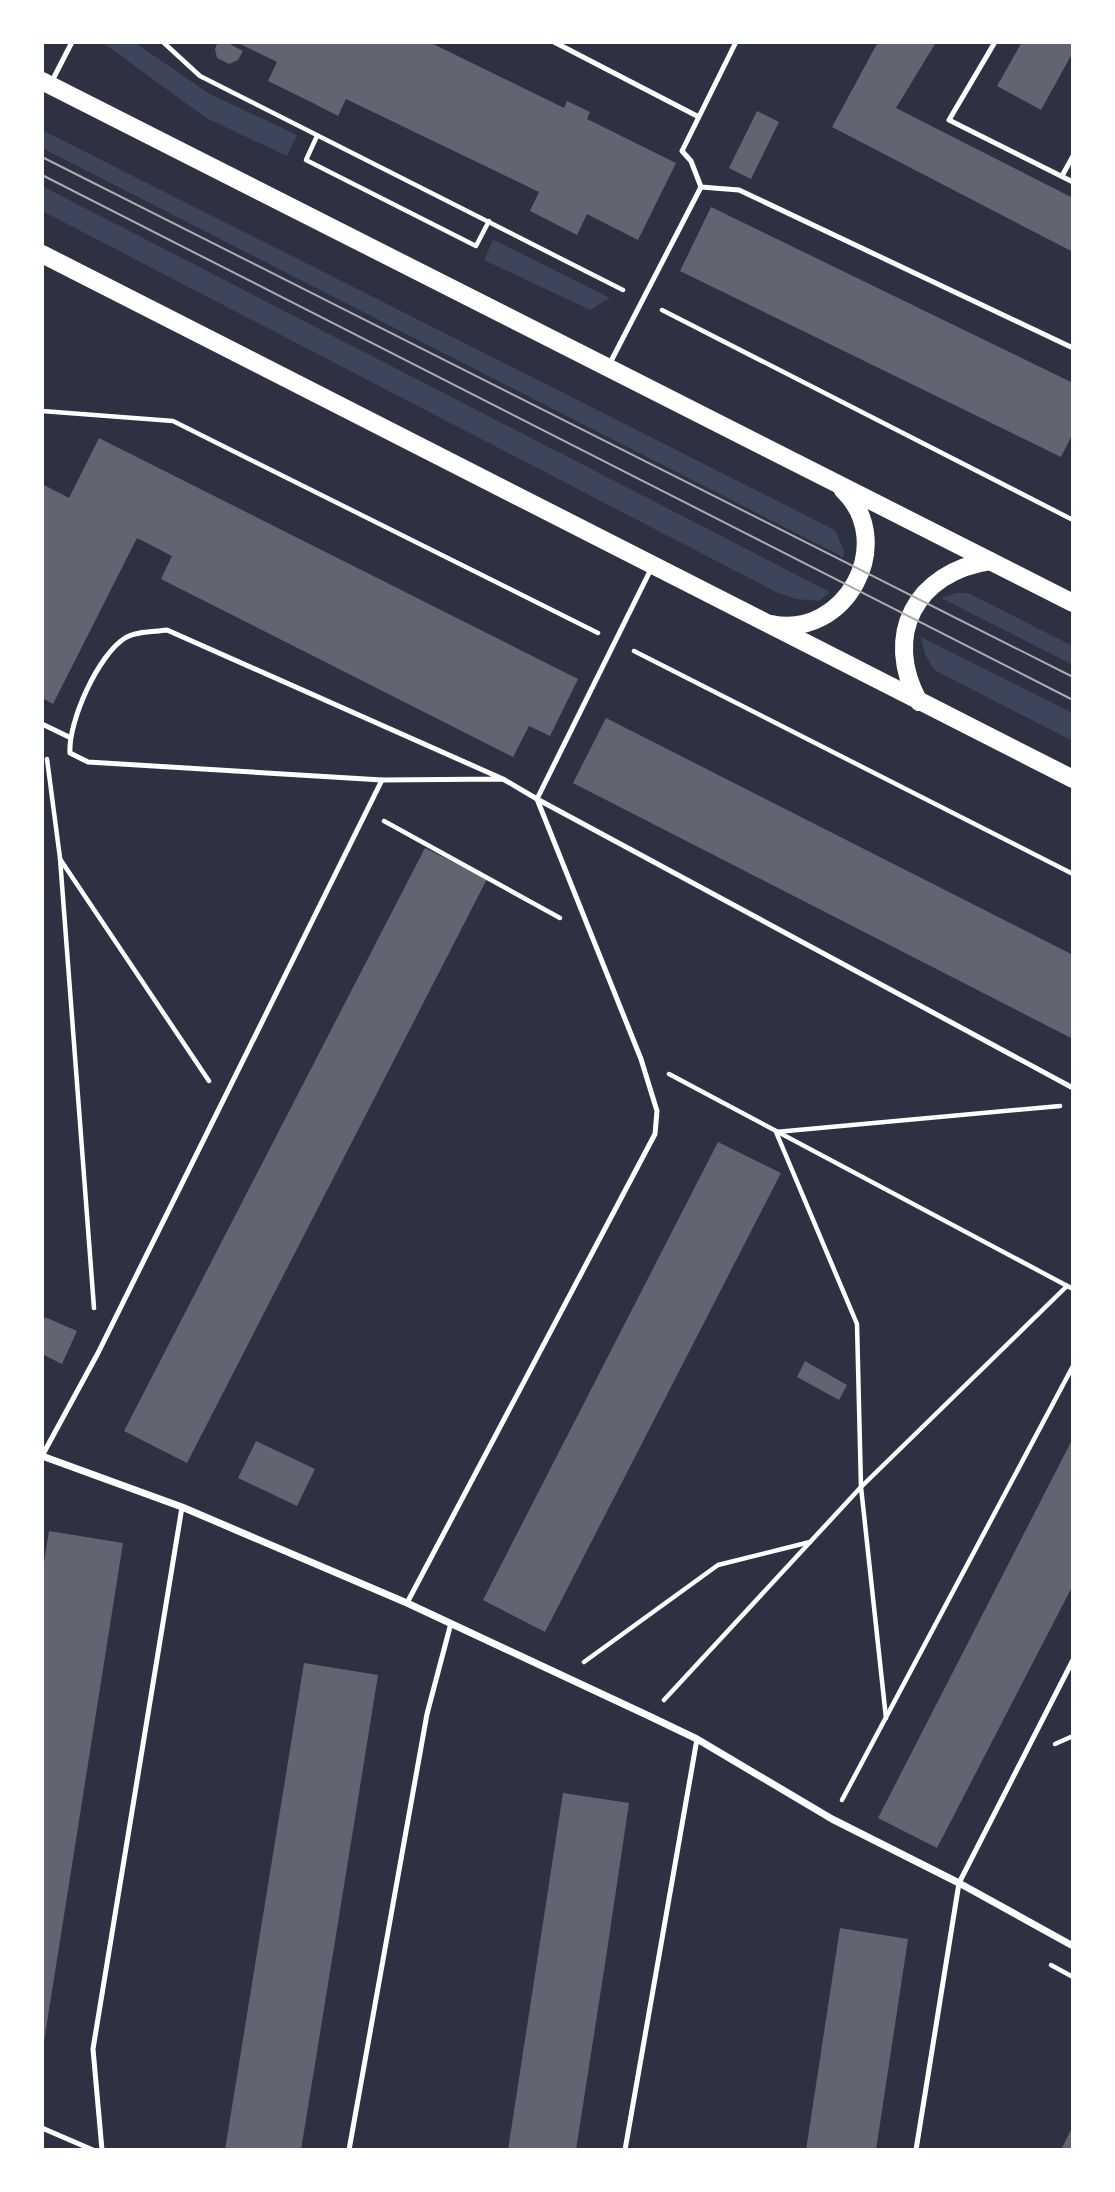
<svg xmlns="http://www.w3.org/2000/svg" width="1115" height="2192" viewBox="0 0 1115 2192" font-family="'IBM Plex Sans',sans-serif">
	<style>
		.green { fill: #3c4559 }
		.building { fill: #626471 }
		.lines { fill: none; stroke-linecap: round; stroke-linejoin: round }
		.path { stroke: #fff; stroke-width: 4.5 }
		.service { stroke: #fff; stroke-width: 5 }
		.minor { stroke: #fff; stroke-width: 7 }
		.primary { stroke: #fff; stroke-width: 18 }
		.tram { stroke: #abadb3; stroke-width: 2 }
	</style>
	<rect width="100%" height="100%" fill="#2d3142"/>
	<g class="green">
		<path d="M102,42h32l74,51 89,42 -10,21 -81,-38z"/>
		<path d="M42,130l793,400 9,20 -1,7 -801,-409z"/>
		<path d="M42,186l788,406 -11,9 -23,-2 -18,-6 -736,-382z"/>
		<path d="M493,240h1l116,58 -20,12 -106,-50z"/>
		<path d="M956,593h12l105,53v19l-132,-67z"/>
		<path d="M921,637l152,76v28l-139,-71 -9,-16z"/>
	</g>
	<g class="building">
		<path d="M218,42h8l17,9 -5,9 -9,4 -12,-6 -2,-9z"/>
		<path d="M236,42h193l135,66 3,-7 23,11 -3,7 89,44 -38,77 -51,-26 -10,21 -47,-24 9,-19 -193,-93 -8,17 -27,-14 -43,-21 9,-19z"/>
		<path d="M878,42h62l-5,2 -39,64 177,90v54l-241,-125z"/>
		<path d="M1022,42h51v10l-32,58 -44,-24z"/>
		<path d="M757,111l22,11 -28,57 -22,-11z"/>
		<path d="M711,207l362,176v50l-12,24 -381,-186z"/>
		<path d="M99,438l479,241 -28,57 -21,-10 -16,31 -352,-178 11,-23 -35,-18 -84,166 -11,-6v-214l27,14z"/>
		<path d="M606,718l467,237v84l-500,-256z"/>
		<path d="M425,848l62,31 -300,584 -63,-32z"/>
		<path d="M718,1142l63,31 -236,459 -62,-32z"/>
		<path d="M45,1317l32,14 -15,33 -20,-10v-29z"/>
		<path d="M805,1361l42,24 -8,15 -42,-23z"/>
		<path d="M1073,1438v147l-136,263 -59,-30z"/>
		<path d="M256,1441l59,28 -18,37 -59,-28z"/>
		<path d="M49,1531l74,12 -80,505 -1,-474z"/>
		<path d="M304,1663l74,12 -23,143 -54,332h-76z"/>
		<path d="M563,1793l66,10 -22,148 -31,199h-68z"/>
		<path d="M840,1928l68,11 -32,211h-70z"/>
		<path d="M1073,2126v24h-12z"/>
	</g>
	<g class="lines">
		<g class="path">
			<path d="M163,42l37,34 423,214"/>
			<path d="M317,136l-11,24 170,86 13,-25"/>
			<path d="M662,310l411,210"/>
			<path d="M42,411l131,10 425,212"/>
			<path d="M634,651l439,223"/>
			<path d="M47,759l13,99 34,450"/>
			<path d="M384,821l176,97"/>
			<path d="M60,859l149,222"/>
			<path d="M669,1074l404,215"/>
			<path d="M584,1662l134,-97 92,-23"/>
			<path d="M664,1700l197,-213 206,-201"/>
			<path d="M886,1718l-25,-231 -4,-163 -81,-192 284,-26"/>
			<path d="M1055,1744l18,-8"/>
			<path d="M842,1800l231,-434"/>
			<path d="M1051,1965l22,12"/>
		</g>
		<g class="service">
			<path d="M554,42l143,74"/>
			<path d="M736,42l-54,109 9,10 10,26 38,3 334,158"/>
			<path d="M995,42l-46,78 124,62"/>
			<path d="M51,83l21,-41"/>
			<path d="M1062,176l11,-20"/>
			<path d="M609,365l92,-178"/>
			<path d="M651,569l-114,230 536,289"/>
			<path d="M42,724l27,13"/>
			<path d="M42,1456l56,-103 284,-573"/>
			<path d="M407,1603l248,-469 2,-23 -16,-52 -104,-260 -34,-20 -336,-149c-12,2 -32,1 -42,8 -27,17 -57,84 -55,115l18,9 294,18 121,-1"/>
			<path d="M42,2128l51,22"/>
			<path d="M102,2150l-9,-101 89,-542"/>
			<path d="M349,2150l78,-436 24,-91"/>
			<path d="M625,2150l72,-411"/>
			<path d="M916,2150l43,-267 114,-223"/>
		</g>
		<path class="minor" d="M42,1456l140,51 225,96 242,113 48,23 135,80 127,64 114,63"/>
		<g class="primary">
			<path d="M42,81l1031,522"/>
			<path d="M42,254l1031,525"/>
			<path d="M771,624c74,16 127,-81 72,-134"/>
			<path d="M919,702c-37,-67 -3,-130 71,-141"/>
		</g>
		<g class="tram">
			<path d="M42,157l1031,520"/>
			<path d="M42,175l1031,525"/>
		</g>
	</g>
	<rect width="1115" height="2192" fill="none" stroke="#ffffff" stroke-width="88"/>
</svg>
